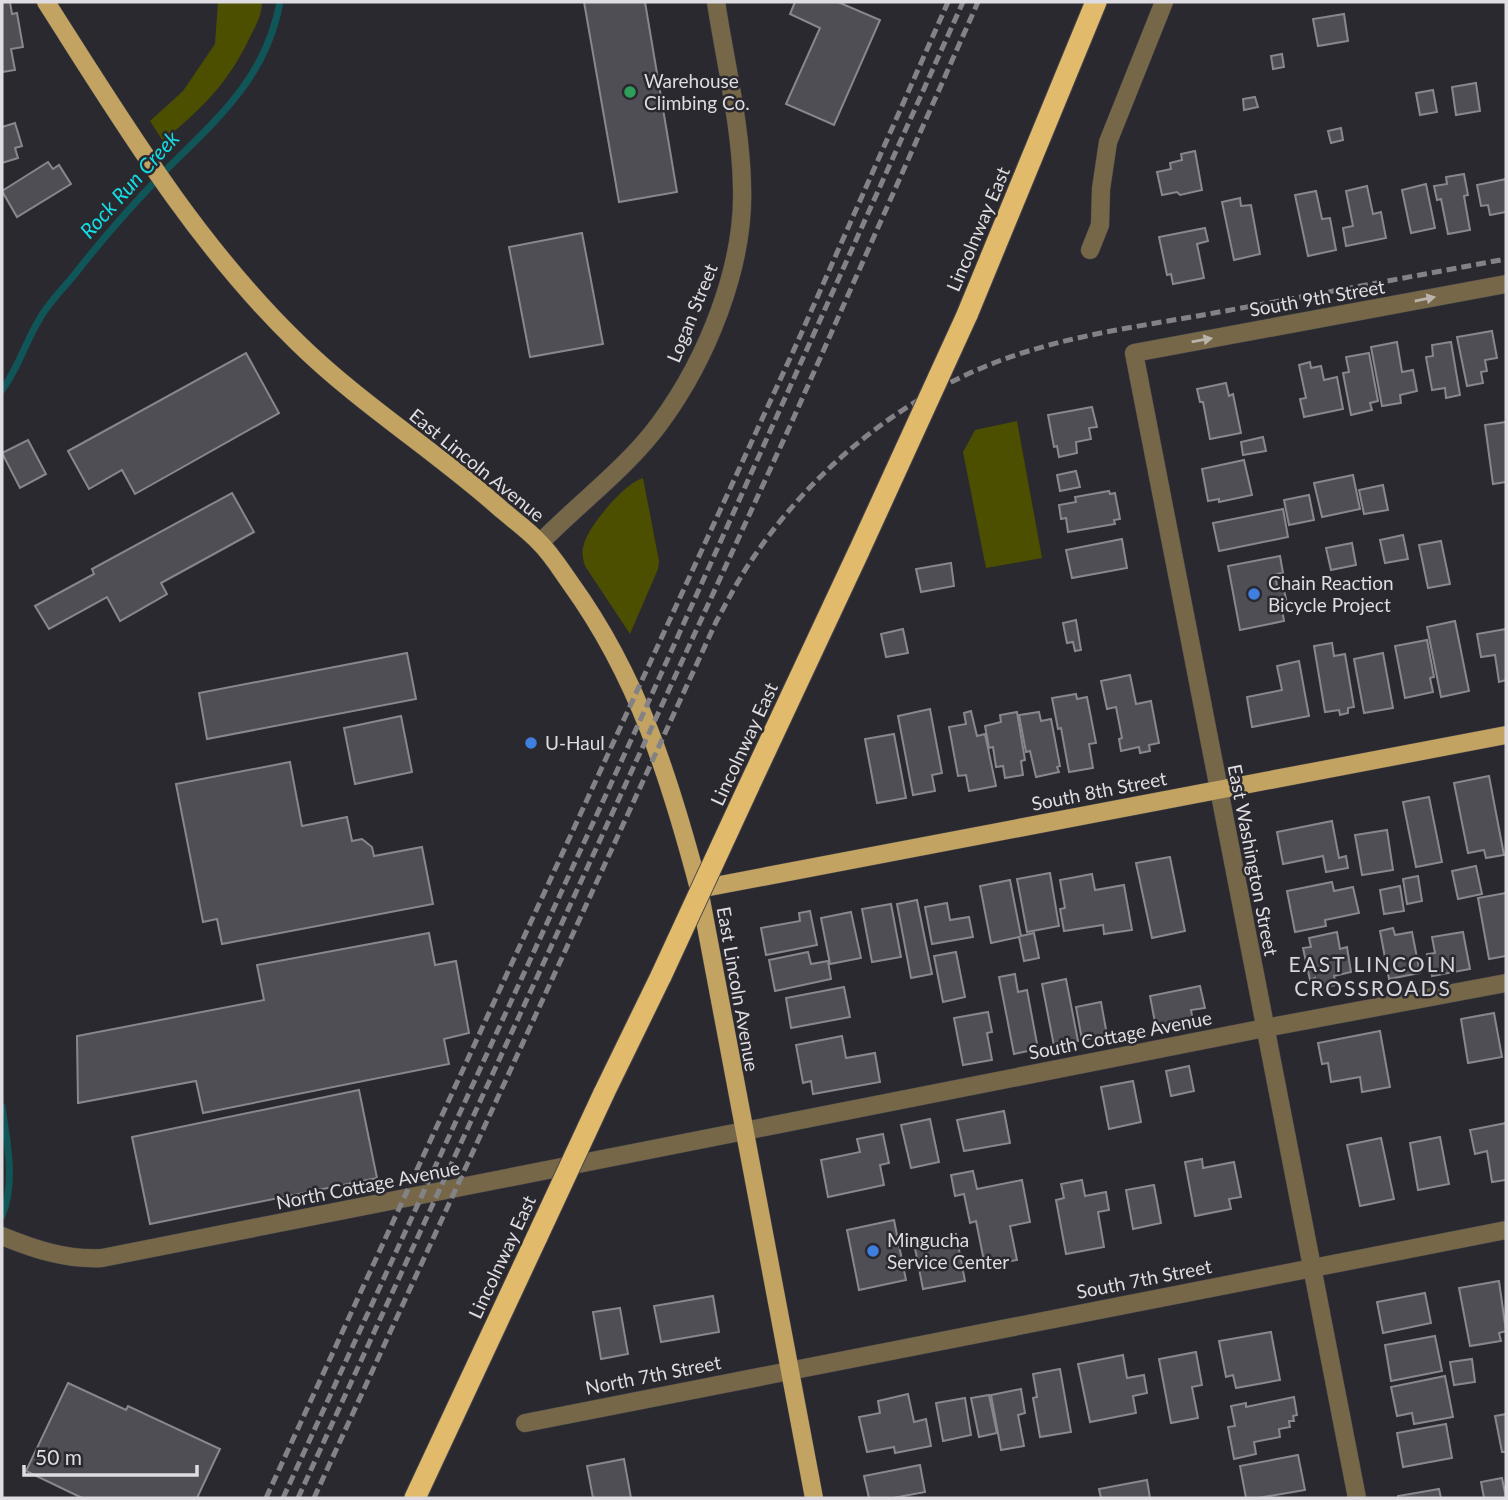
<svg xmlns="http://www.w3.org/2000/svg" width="1508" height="1500" viewBox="0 0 1508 1500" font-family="Lato,sans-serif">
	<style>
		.green { fill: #4c4f00 }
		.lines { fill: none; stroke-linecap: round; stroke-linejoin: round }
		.stream { stroke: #105558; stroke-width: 7 }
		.building { fill: #504e55; stroke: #89878e; stroke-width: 2 }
		.minor-casing { stroke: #47464b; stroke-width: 19 }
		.major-casing { stroke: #47464b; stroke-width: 19 }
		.highway-casing { stroke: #47464b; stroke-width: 23 }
		.minor { stroke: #766749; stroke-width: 18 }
		.major { stroke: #c3a362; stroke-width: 18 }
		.highway { stroke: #e1ba6c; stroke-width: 21 }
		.rail { stroke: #838287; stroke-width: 5; stroke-dasharray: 10 5; stroke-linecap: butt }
		.highway-bridge-casing { stroke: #47464b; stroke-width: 23; stroke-linecap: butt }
		.highway-bridge { stroke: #e1ba6c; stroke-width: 21 }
		.oneway { fill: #bab4ac }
		.leisure-dot { fill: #2e9e5b; stroke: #2a292f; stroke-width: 2.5 }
		.shop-dot { fill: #3f7fe0; stroke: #2a292f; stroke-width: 2.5 }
		.labels { text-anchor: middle; stroke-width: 5; stroke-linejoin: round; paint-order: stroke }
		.poi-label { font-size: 19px; fill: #dfdde1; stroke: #2a292f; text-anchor: start }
		.street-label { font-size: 19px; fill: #dfdde1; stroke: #2a292f }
		.water-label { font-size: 21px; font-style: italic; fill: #14dee5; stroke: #2a292f }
		.neighbourhood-label { font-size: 21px; letter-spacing: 2px; fill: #d6d4dc; stroke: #2a292f }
	</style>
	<rect width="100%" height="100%" fill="#2a292f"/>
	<g class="green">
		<path d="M218,2h44c0,13 -6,23 -12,35 -22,47 -48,71 -87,104l-13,-20 33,-30 32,-47z"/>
		<path d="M1017,421l25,137 -56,10 -23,-116 12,-22z"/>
		<path d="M643,478l16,83 -1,8 -28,65 -45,-68c-2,-7 -4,-14 -1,-22 5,-19 41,-61 59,-66z"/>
	</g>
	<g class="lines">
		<g class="stream">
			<path d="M2,390c16,-21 23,-47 37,-70 9,-17 24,-31 36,-46 28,-36 59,-71 91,-104 52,-52 100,-92 114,-168"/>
			<path d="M2,1107c5,36 14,74 0,109"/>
		</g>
	</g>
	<g class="building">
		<path d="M2,2h8l2,12 5,-1 6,34 -12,2 4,21 -13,2z"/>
		<path d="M584,2h61l32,190 -58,10z"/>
		<path d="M795,2h43l42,18 -46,105 -48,-21 34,-76 -30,-14z"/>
		<path d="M1344,14l4,27 -30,5 -5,-27z"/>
		<path d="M1282,54l2,13 -11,2 -2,-13z"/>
		<path d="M1476,83l4,28 -24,4 -4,-28z"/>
		<path d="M1433,90l4,22 -17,3 -4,-22z"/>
		<path d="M1255,97l3,10 -14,3 -1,-11z"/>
		<path d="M15,123l7,23 -7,2 3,10 -16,5v-36z"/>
		<path d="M1341,128l2,12 -12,3 -3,-12z"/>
		<path d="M1195,151l7,39 -22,5 -3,-3 -15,3 -5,-23 14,-3 -1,-6 12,-3 -1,-6z"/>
		<path d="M48,162l5,7 6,-4 12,19 -54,33 -15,-26z"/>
		<path d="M1464,174l4,21 -4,1 6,34 -22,4 -7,-35 -4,1 -3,-14 13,-2 -1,-7z"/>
		<path d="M1506,179v33l-16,3 -2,-10 -7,1 -4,-21z"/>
		<path d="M1426,184l9,44 -24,5 -9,-43z"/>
		<path d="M1367,186l6,28 8,-2 5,26 -40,8 -3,-18 10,-2 -7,-35z"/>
		<path d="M1316,191l6,28 8,-1 6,32 -28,6 -13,-61z"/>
		<path d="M1240,198l1,8 10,-1 9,49 -26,6 -12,-58z"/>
		<path d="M1205,228l3,13 -11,3 7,34 -31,6 -2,-10 -4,1 -8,-38z"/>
		<path d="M582,233l21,111 -73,13 -21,-110z"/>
		<path d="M1492,331l5,27 -12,2 2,11 -6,1 2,11 -16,3 -10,-49z"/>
		<path d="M1397,342l5,30 11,-2 4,21 -17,4 1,8 -19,3 -11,-59z"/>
		<path d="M1451,342l9,53 -14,3 -1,-10 -13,2 -6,-33 7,-1 -1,-11z"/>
		<path d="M246,353l33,60 -144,81 -13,-24 -33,19 -21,-38z"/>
		<path d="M1369,353l9,48 -8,2 2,7 -21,5 -8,-42 6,-1 -3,-15z"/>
		<path d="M1310,362l1,6 10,-2 3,14 13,-3 6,32 -39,8 -4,-18 6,-1 -7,-33z"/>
		<path d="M1226,383l3,13 4,-2 8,39 -31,6 -7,-37h-3l-3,-13z"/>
		<path d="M1092,407l5,20 -8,1 2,11 -15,3 1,11 -18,4 -2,-11 -3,1 -6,-32z"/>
		<path d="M1506,422v60l-13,2 -8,-59z"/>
		<path d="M1263,437l3,14 -23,4 -2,-13z"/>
		<path d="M28,440l18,34 -26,14 -18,-35z"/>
		<path d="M1244,460l8,35 -33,7v-3l-11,2 -6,-32z"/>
		<path d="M1076,471l4,16 -20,4 -3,-16z"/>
		<path d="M1353,475l7,34 -38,8 -8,-34z"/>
		<path d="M1383,485l5,25 -24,4 -5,-24z"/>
		<path d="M1109,491l1,3 5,-1 5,26 -6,1 1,4 -47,8 -2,-14 -5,1 -2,-14 17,-3 -1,-5z"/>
		<path d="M232,493l22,39 -93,51 6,11 -47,27 -13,-24 -58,32 -14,-23 59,-32 -2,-5z"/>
		<path d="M1309,495l5,25 -25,5 -5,-25z"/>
		<path d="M1283,509l5,28 -69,14 -6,-28z"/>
		<path d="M1403,535l5,24 -23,4 -5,-23z"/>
		<path d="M1122,539l5,29 -55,10 -6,-28z"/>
		<path d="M1441,541l9,43 -22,4 -9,-43z"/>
		<path d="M1352,543l4,22 -25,5 -5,-22z"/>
		<path d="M1280,556l3,17 -8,1 3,17 6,-1 4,18 -6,1 2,12 -44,9 -12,-64z"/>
		<path d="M951,563l3,23 -33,6 -5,-23z"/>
		<path d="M1076,620l5,30 -6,1 -2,-9 -6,1 -4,-20z"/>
		<path d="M1455,621l14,70 -28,6 -14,-70z"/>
		<path d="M903,629l5,24 -22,4 -5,-23z"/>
		<path d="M1506,629v51l-7,2 -4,-27 -14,2 -4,-23z"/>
		<path d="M1427,640l7,37 -4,1 3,14 -28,6 -10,-52z"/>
		<path d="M1332,643l2,13 11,-2 9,53 -6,1v5l-8,2 -1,-5 -14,2 -11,-66z"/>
		<path d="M407,653l9,46 -209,40 -8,-46z"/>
		<path d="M1383,653l10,55 -29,5 -10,-54z"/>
		<path d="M1299,661l10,55 -57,11 -5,-30 35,-7 -5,-24z"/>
		<path d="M1130,675l6,29 15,-3 8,42 -10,2 1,6 -10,2 -1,-6 -18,4 -2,-12 3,-1 -6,-31 -9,2 -6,-28z"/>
		<path d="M1076,694l1,5 10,-2 9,46 -7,1 4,24 -24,4 -8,-44 -3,1 -6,-31z"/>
		<path d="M930,709l12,64 -10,2 3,16 -22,4 -15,-79z"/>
		<path d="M971,711l6,25 8,-2 11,52 -27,5 -3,-16 -8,1 -9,-49 17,-3 -2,-11z"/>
		<path d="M1017,712l8,48 -4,1 2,14 -18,3 -2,-12 -7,1 -3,-20 -4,1 -4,-22 16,-4 -1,-7z"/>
		<path d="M1039,712l2,9 10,-2 9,47 -3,1 2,5 -23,5 -6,-26 -4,1 -7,-37z"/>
		<path d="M401,716l11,56 -57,12 -11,-56z"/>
		<path d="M894,734l12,64 -29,5 -12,-64z"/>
		<path d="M290,762l12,64 45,-9 5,24 10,-2 10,8 2,9 48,-9 11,57 -211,40 -5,-25 -14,3 -27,-138z"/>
		<path d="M1489,776l15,79 -18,3 -2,-8 -16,3 -14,-70z"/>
		<path d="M1429,797l13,65 -26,5 -13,-65z"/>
		<path d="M1332,821l7,37 7,-2 2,12 -22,4 -3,-16 -40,8 -6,-32z"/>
		<path d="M1387,830l6,40 -31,5 -7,-40z"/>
		<path d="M1170,857l15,74 -33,7 -16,-75z"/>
		<path d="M1476,866l6,28 -24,5 -6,-28z"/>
		<path d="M1050,873l9,53 -32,6 -10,-53z"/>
		<path d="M1092,874l3,16 29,-5 8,45 -28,4 -1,-9 -39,6 -4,-22 5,-1 -5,-28z"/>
		<path d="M1418,876l4,25 -15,3 -4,-25z"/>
		<path d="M1010,880l11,56 13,-3 5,25 -15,3 -5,-24 -28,6 -11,-57z"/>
		<path d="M1332,882l2,9 19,-4 6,26 -34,7 1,6 -31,6 -8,-41z"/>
		<path d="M1400,886l4,25 -20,3 -4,-24z"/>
		<path d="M1506,893v63l-17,3 -11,-61z"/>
		<path d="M917,900l15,74 -21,4 -14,-74z"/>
		<path d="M947,903l3,17 19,-3 4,20 -41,7 -7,-37z"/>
		<path d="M891,904l10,53 -29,5 -10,-53z"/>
		<path d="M810,911l7,34 -51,10 -5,-27 39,-7 -1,-8z"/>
		<path d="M851,912l10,46 -31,6 -9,-46z"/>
		<path d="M1393,928l2,7 17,-3 8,41 -31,6 -9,-48z"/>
		<path d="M1337,932l3,17 7,-2 4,25 -17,4 2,9 -19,4 -2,-11 -5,2 -7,-32 8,-1 -2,-9z"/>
		<path d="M1463,932l7,37 -38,7 -5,-22 8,-1 -3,-16z"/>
		<path d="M429,933l6,32 21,-4 13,72 -25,6 5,25 -246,49 -7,-32 -118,22 -1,-67 187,-36 -7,-35z"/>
		<path d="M808,952l3,12 17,-3 3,18 -56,12 -6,-31z"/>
		<path d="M956,952l9,45 -22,5 -9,-46z"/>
		<path d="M1015,974l3,18 9,-2 11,59 -24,5 -15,-77z"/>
		<path d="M1066,979l12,62 -24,5 -12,-62z"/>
		<path d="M1200,986l5,22 -14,2 2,11 -37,7 -6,-32z"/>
		<path d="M844,987l6,30 -59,11 -5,-30z"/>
		<path d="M1101,1002l6,33 -25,5 -6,-33z"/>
		<path d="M988,1012l4,20 -5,1 5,27 -29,5 -9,-47z"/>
		<path d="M1494,1013l8,44 -34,6 -7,-44z"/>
		<path d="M1380,1031l10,56 -28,5 -2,-15 -29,5 -3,-19 -6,1 -4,-21z"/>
		<path d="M842,1036l4,22 29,-5 5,29 -67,12 -2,-13 -8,2 -7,-38z"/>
		<path d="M1189,1066l5,25 -23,5 -5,-25z"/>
		<path d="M1133,1081l8,41 -32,7 -8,-42z"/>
		<path d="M359,1090l18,88 -227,46 -18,-87z"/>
		<path d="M1004,1111l6,32 -46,8 -7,-31z"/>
		<path d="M930,1119l9,43 -28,6 -10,-43z"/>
		<path d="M1506,1123v57l-14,2 -5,-31 -12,3 -5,-24z"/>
		<path d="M883,1134l6,29 -9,2 4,20 -56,12 -7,-37 39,-8 -3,-13z"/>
		<path d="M1440,1137l9,47 -31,6 -8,-47z"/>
		<path d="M1381,1138l13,61 -34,7 -13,-61z"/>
		<path d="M1202,1159l1,9 31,-6 7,35 -12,2 2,10 -36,7 -10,-54z"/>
		<path d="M973,1171l4,18 45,-9 8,42 -20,4 7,34 -32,6 -9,-45 -6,2 -6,-29 -9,2 -4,-21z"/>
		<path d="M1082,1180l3,16 21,-4 3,18 -11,2 6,35 -38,7 -10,-54 8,-2 -3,-14z"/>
		<path d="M1154,1185l7,38 -28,6 -7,-39z"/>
		<path d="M894,1220l12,60 -47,10 -12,-60z"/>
		<path d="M956,1234l9,47 -42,8 -9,-46z"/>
		<path d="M1499,1281l7,50 -7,2 2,8 -31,5 -11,-58z"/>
		<path d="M1425,1293l6,30 -48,10 -6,-31z"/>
		<path d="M713,1296l6,36 -58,10 -7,-36z"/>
		<path d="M620,1308l8,46 -27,5 -8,-47z"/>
		<path d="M1271,1332l9,48 -44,8 -3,-13 -7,2 -7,-36z"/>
		<path d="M1435,1336l7,35 -51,10 -6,-36z"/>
		<path d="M1196,1352l6,33 -10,2 6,31 -27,5 -12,-64z"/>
		<path d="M1123,1355l4,23 17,-3 3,18 -14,3 3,17 -46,9 -12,-58z"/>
		<path d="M1472,1359l3,23 -21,3 -4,-23z"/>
		<path d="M1060,1369l11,63 -31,5 -7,-39 4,-1 -4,-23z"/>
		<path d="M1445,1376l8,41 -39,7 -2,-11 -15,3 -6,-29z"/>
		<path d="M68,1383l58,27 2,-4 92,43 -23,49h-115l-56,-27z"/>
		<path d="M1021,1389l4,24 -7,2 6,31 -23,4 -10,-55z"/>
		<path d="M908,1394l6,28 12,-3 5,27 -36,7 -1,-6 -27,5 -8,-35 21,-4 -2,-12z"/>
		<path d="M989,1395l8,38 -18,4 -8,-39z"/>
		<path d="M1294,1397l3,18 -4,1 1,5h-5l1,6 -11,2 1,8 -26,5 2,12 -22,5 -6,-32 7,-1 -4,-20 15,-3v4z"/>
		<path d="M965,1398l6,37 -28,6 -7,-38z"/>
		<path d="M1506,1414v38h-4l-7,-36z"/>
		<path d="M1446,1424l6,34 -49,9 -6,-34z"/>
		<path d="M1298,1455l7,35 -47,8h-12l-6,-32z"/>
		<path d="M624,1459l7,39h-38l-6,-32z"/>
		<path d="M920,1465l5,27 -32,6h-24l-5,-22z"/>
		<path d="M1502,1478l4,20h-22l-3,-16z"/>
		<path d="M1147,1480l3,18h-49l-2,-9z"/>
		<path d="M1439,1489l2,9h-43v-2z"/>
	</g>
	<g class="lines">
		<defs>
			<g id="minor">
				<path d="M1090,250l10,-25 1,-36 7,-47 56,-140"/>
				<path d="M540,543c39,-40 87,-75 120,-120 47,-64 85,-157 82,-237 -1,-60 -17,-125 -26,-184"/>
				<path d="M2,1236c32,13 64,24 100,22l1163,-230 241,-45"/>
				<path d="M525,1423l981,-193"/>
				<path d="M1357,1498l-223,-1145 372,-69"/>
			</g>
			<g id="major">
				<path d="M46,2c76,119 149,241 251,340 63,62 139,109 205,168 13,11 27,21 38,33 12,12 21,27 31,41 67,93 99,195 128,305l115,609"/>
				<path d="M699,889l807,-154"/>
			</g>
			<g id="highway">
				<path d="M967,315l129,-313"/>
				<path d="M748,788l111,-237"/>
				<path d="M604,1093l57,-117"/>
				<path d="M415,1498l122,-261"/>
			</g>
		</defs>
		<use href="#minor" class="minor-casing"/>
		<use href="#major" class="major-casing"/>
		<use href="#highway" class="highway-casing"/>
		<use href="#minor" class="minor"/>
		<use href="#major" class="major"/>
		<use href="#highway" class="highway"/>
		<g class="rail">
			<path d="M266,1498l531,-1155 151,-341"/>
			<path d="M283,1498l360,-784 320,-712"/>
			<path d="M298,1498l492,-1072 188,-424"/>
			<path d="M314,1498l402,-876c12,-22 23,-44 37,-64 66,-98 166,-175 279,-208 59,-18 122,-26 182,-37 98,-18 195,-36 292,-54"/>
		</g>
		<defs>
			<g id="highway-bridge">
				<path d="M859,551l108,-236"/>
				<path d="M661,976l87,-188"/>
				<path d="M537,1237l67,-144"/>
			</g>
		</defs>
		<use href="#highway-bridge" class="highway-bridge-casing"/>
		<use href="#highway-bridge" class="highway-bridge"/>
	</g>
	<defs><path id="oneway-solid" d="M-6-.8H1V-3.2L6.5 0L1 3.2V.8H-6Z" transform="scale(1.75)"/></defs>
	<g class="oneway">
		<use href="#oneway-solid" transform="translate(1425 299) rotate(-11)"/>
		<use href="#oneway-solid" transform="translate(1202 340) rotate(-10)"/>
	</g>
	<circle class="leisure-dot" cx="630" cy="92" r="7"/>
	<g class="shop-dot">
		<circle cx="1254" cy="594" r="7"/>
		<circle cx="531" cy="743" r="7"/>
		<circle cx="873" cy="1251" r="7"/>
	</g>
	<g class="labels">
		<g class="poi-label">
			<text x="644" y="88">Warehouse<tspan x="644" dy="22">Climbing Co.</tspan></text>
			<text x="1268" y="590">Chain Reaction<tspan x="1268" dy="22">Bicycle Project</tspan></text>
			<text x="545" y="750">U-Haul</text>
			<text x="887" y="1247">Mingucha<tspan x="887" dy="22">Service Center</tspan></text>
		</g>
		<g class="street-label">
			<text transform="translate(978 229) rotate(-67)" y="7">Lincolnway East</text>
			<text transform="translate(1317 298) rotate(-10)" y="7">South 9th Street</text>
			<text transform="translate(692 313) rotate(-68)" y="7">Logan Street</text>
			<text transform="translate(477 465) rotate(39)" y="7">East Lincoln Avenue</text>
			<text transform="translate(744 744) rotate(-65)" y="7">Lincolnway East</text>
			<text transform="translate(1099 791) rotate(-11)" y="7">South 8th Street</text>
			<text transform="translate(1253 860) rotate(79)" y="7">East Washington Street</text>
			<text transform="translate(738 989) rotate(80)" y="7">East Lincoln Avenue</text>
			<text transform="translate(1120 1035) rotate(-11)" y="7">South Cottage Avenue</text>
			<text transform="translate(368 1185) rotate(-11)" y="7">North Cottage Avenue</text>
			<text transform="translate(502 1257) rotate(-65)" y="7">Lincolnway East</text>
			<text transform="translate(1144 1279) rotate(-11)" y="7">South 7th Street</text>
			<text transform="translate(653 1375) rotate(-11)" y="7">North 7th Street</text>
		</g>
		<g class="water-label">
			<text transform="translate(130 185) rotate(-48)" y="7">Rock Run Creek</text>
		</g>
		<g class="neighbourhood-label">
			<text x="1373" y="972">EAST LINCOLN<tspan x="1373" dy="24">CROSSROADS</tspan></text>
		</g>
	</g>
	<rect width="1508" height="1500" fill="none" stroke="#dfdde1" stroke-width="7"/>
	<path d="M24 1465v10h173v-10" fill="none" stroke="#dfdde1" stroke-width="3.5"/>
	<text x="35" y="1465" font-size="21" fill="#dfdde1" stroke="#2a292f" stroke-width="5" paint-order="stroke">50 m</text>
</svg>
